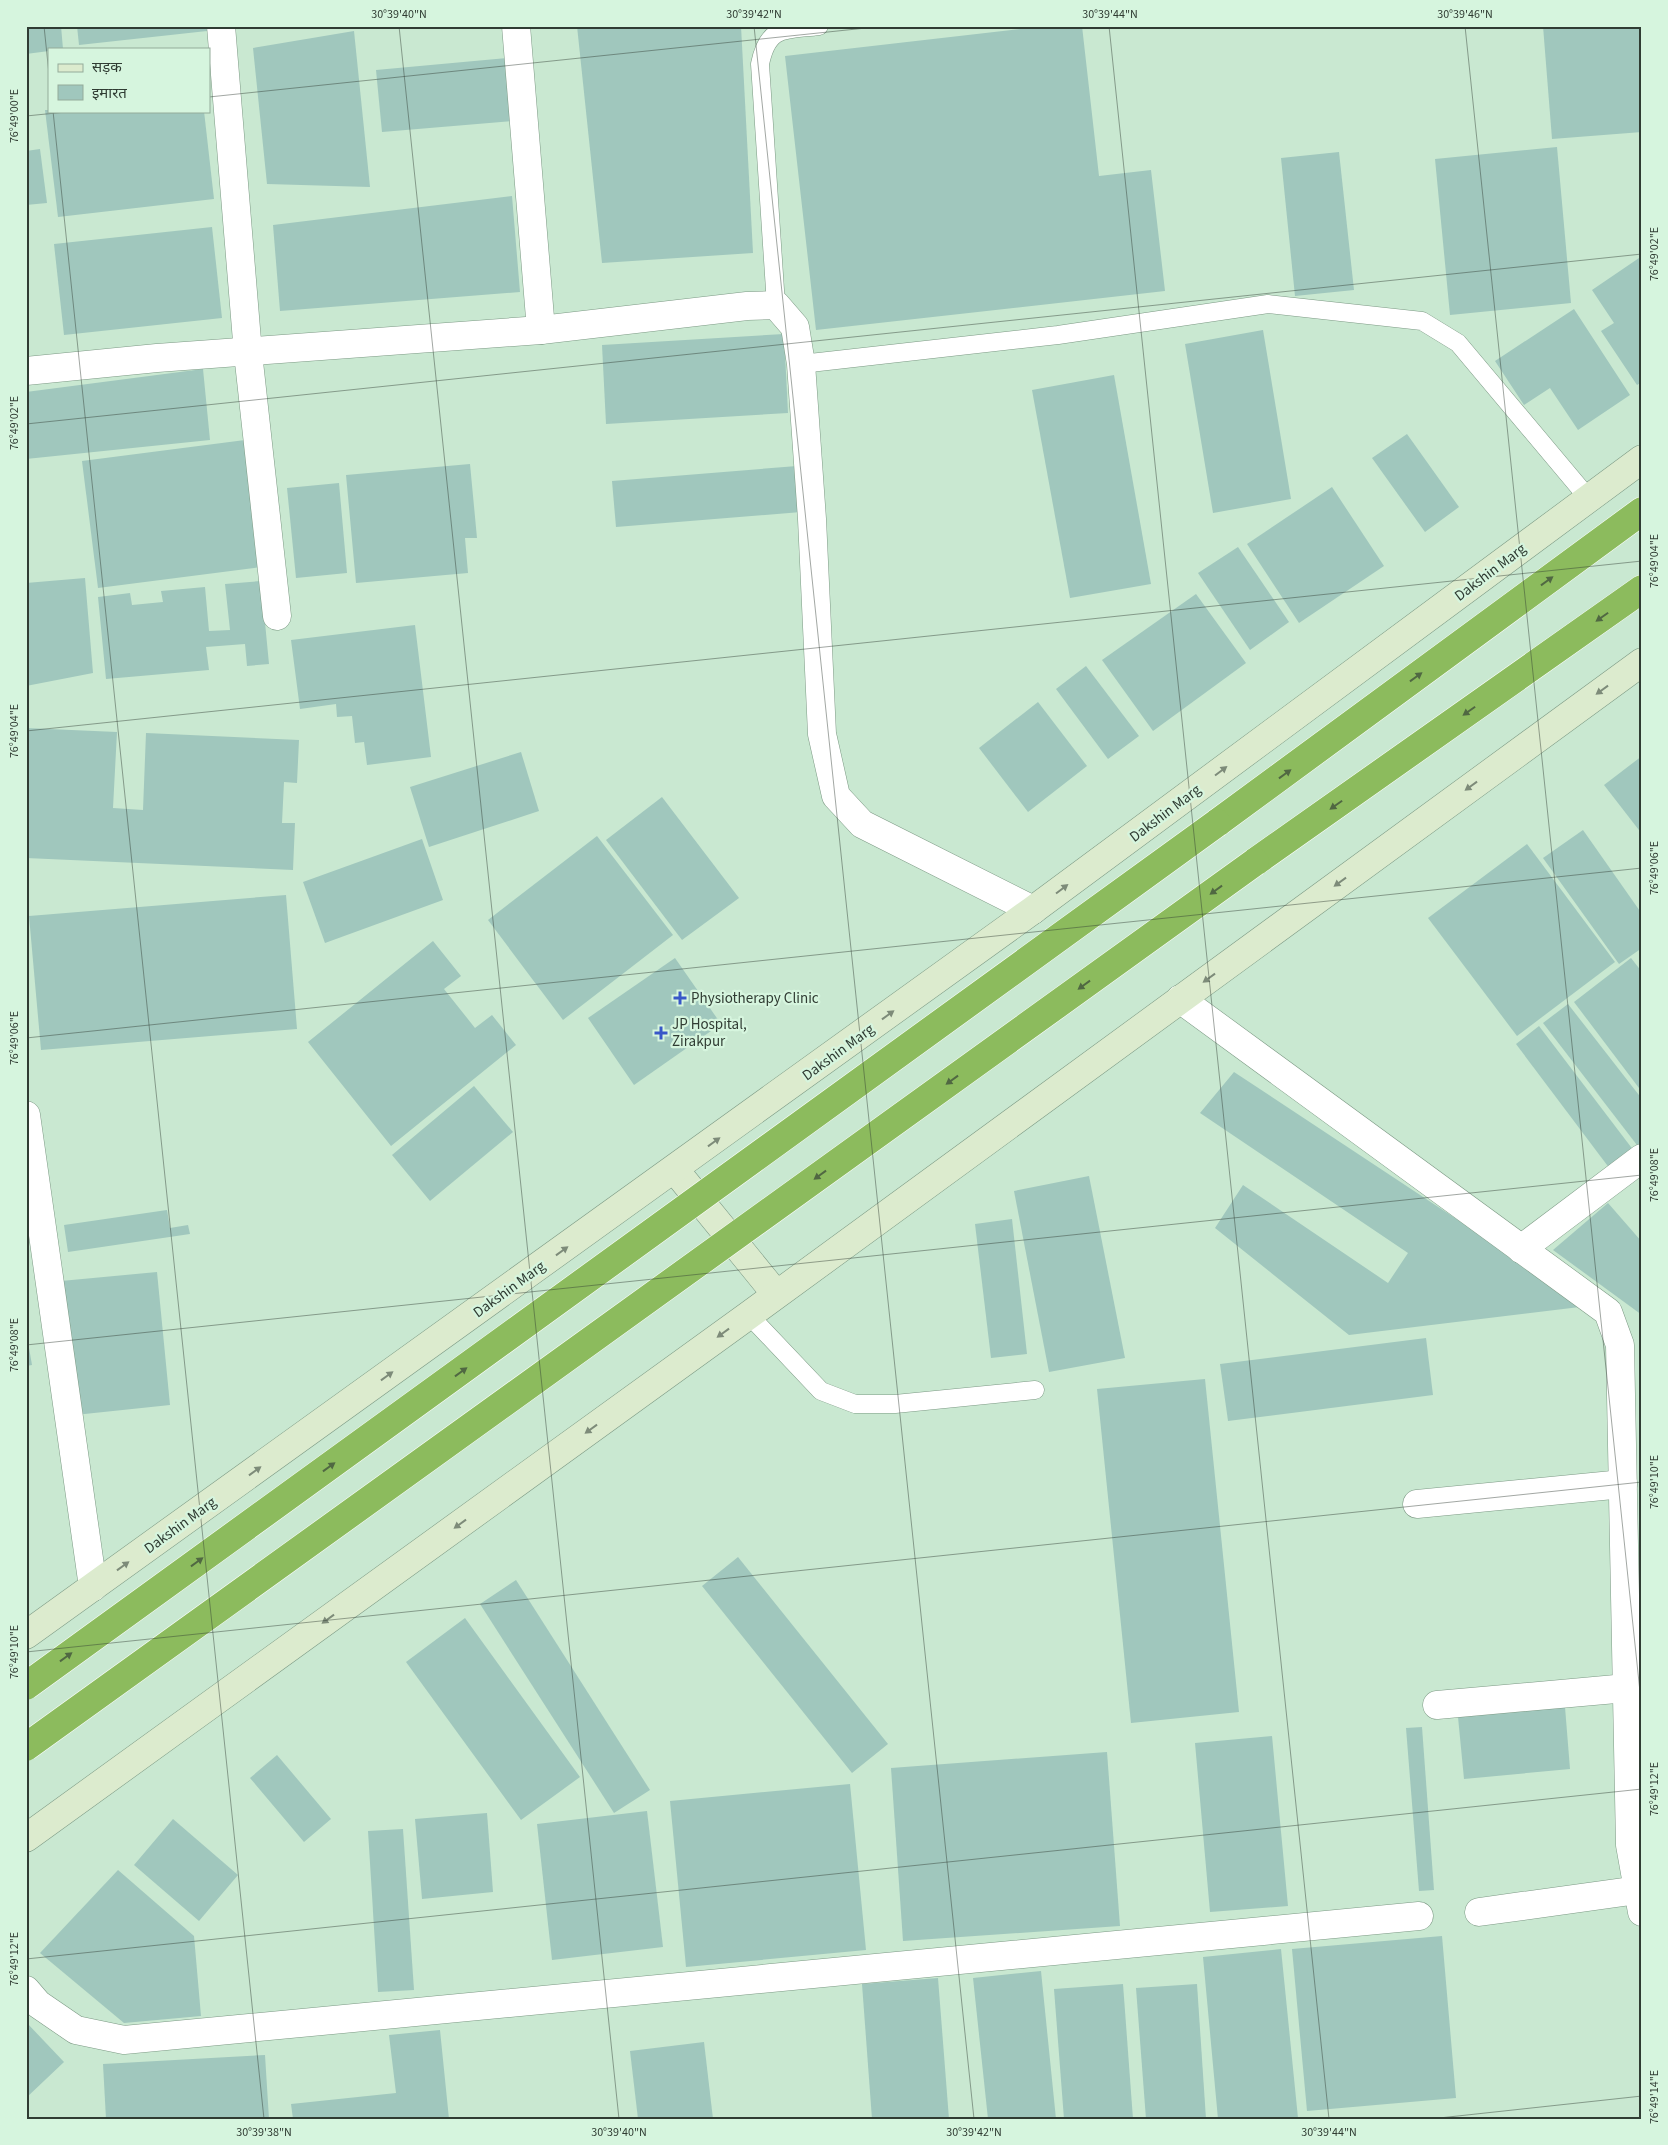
<svg xmlns="http://www.w3.org/2000/svg" width="1668" height="2145" viewBox="0 0 1668 2145" font-family="'Source Sans 3','Noto Sans Devanagari',sans-serif">
	<style>
		.building { fill: #a0c7bd }
		.lines { fill: none; stroke-linecap: round; stroke-linejoin: round }
		.lane-casing { stroke: #7c9984; stroke-width: 19 }
		.street-casing { stroke: #7c9984; stroke-width: 29 }
		.secondary-casing { stroke: #7c9984; stroke-width: 29 }
		.highway-casing { stroke: #fff; stroke-width: 29 }
		.lane { stroke: #fff; stroke-width: 18 }
		.street { stroke: #fff; stroke-width: 28 }
		.secondary { stroke: #dcebce; stroke-width: 28 }
		.highway { stroke: #8cbb5d; stroke-width: 28 }
		.highway-bridge-casing { stroke: #fff; stroke-width: 29; stroke-linecap: butt }
		.highway-bridge { stroke: #8cbb5d; stroke-width: 28 }
		.oneway { fill: #506842 }
		.oneway2 { fill: #7d8b79 }
		.ticks { fill: none; stroke: #303c33; stroke-width: 1; stroke-opacity: 0.45 }
		.poi-dot { fill: #3857c8; stroke: #d6f5de; stroke-width: 2 }
		.labels { text-anchor: middle; stroke-width: 4.5; stroke-linejoin: round; paint-order: stroke }
		.street-label { font-size: 15px; fill: #303c33; stroke: #d6f5de }
		.poi-label { font-size: 15px; fill: #303c33; stroke: #d6f5de; text-anchor: start }
		.neatline { fill: none; stroke: #303c33; stroke-width: 2 }
		.ticks-label { font-size: 12px; text-anchor: middle; fill: #303c33 }
	</style>
	<rect width="100%" height="100%" fill="#c9e8d1"/>
	<g class="building">
		<path d="M26,26h35l2,23h-14v2l-23,3z"/>
		<path d="M77,26h129l1,5 -128,14z"/>
		<path d="M577,26h164l12,227 -151,10z"/>
		<path d="M1047,26h35l17,150 52,-6 14,121 -349,39 -31,-274z"/>
		<path d="M1543,26h99v106l-90,7z"/>
		<path d="M354,31l16,156 -103,-3 -14,-136z"/>
		<path d="M507,58l5,63 -130,11 -6,-62z"/>
		<path d="M45,110l159,1 10,88 -156,18z"/>
		<path d="M1557,147l14,156 -121,12 -15,-156z"/>
		<path d="M40,149l7,54 -21,2v-54z"/>
		<path d="M1339,152l15,138 -59,6 -14,-138z"/>
		<path d="M512,196l8,96 -240,19 -7,-86z"/>
		<path d="M212,227l10,91 -158,17 -10,-91z"/>
		<path d="M1642,256v126l-5,3 -36,-54 13,-8 -22,-33z"/>
		<path d="M1574,309l56,86 -52,35 -28,-42 -26,17 -29,-44z"/>
		<path d="M1263,330l28,169 -78,14 -28,-169z"/>
		<path d="M784,334l4,79 -182,11 -4,-79z"/>
		<path d="M203,369l7,71 -184,19v-67z"/>
		<path d="M1114,375l37,209 -81,14 -38,-208z"/>
		<path d="M1407,434l52,73 -34,25 -53,-74z"/>
		<path d="M245,440l16,127 -163,21 -16,-127z"/>
		<path d="M470,464l7,74h-12l3,35 -112,10 -10,-108z"/>
		<path d="M797,466l4,46 -185,15 -4,-46z"/>
		<path d="M339,483l8,90 -51,5 -9,-90z"/>
		<path d="M1332,487l52,79 -85,57 -52,-79z"/>
		<path d="M1238,547l51,75 -39,28 -52,-77z"/>
		<path d="M85,578l8,95 -67,13v-103z"/>
		<path d="M261,581l8,83 -22,2 -2,-22 -39,3 3,23 -103,9 -8,-82 32,-4 2,12 31,-3 -2,-11 44,-4 4,44 21,-1 -5,-46z"/>
		<path d="M1196,594l50,69 -93,68 -51,-71z"/>
		<path d="M415,625l16,132 -64,8 -3,-23 -9,1 -3,-27 -15,1 -1,-13 -36,5 -9,-69z"/>
		<path d="M1086,666l53,70 -31,23 -52,-70z"/>
		<path d="M1038,702l49,64 -59,46 -49,-64z"/>
		<path d="M26,728l91,4 -4,76 30,2 3,-77 153,7 -2,43 -13,-1 -2,41h13l-2,47 -267,-12z"/>
		<path d="M521,752l18,59 -110,36 -19,-60z"/>
		<path d="M1642,756v78l-38,-49z"/>
		<path d="M662,797l77,101 -57,42 -76,-100z"/>
		<path d="M1583,830l59,84v34l-23,16 -76,-106z"/>
		<path d="M597,836l76,99 -110,85 -75,-100z"/>
		<path d="M422,839l21,61 -118,43 -22,-61z"/>
		<path d="M1527,844l88,118 -98,74 -89,-118z"/>
		<path d="M286,895l11,134 -256,21 -12,-134z"/>
		<path d="M433,941l28,35 -17,13 31,39 17,-13 24,30 -125,101 -83,-104z"/>
		<path d="M675,958l46,66 -87,61 -46,-67z"/>
		<path d="M1631,958l11,14v120l-68,-90z"/>
		<path d="M1568,1004l74,95 -2,50 -97,-126z"/>
		<path d="M1539,1026l95,125 -24,18 -94,-125z"/>
		<path d="M1234,1072l354,234 -239,29 -134,-107 28,-43 145,98 20,-30 -208,-140z"/>
		<path d="M474,1086l39,46 -83,69 -38,-46z"/>
		<path d="M1089,1176l36,182 -76,14 -35,-181z"/>
		<path d="M1608,1203l34,39v73l-89,-65z"/>
		<path d="M167,1210l3,18 18,-3 2,9 -122,18 -4,-27z"/>
		<path d="M1012,1219l15,135 -36,4 -16,-134z"/>
		<path d="M157,1272l13,133 -95,10 -14,-134z"/>
		<path d="M1426,1338l7,57 -205,26 -8,-57z"/>
		<path d="M29,1348l3,17 -6,1v-17z"/>
		<path d="M1205,1379l34,333 -108,11 -34,-334z"/>
		<path d="M738,1557l150,187 -36,29 -150,-187z"/>
		<path d="M516,1580l134,210 -36,23 -134,-209z"/>
		<path d="M465,1618l115,159 -59,43 -115,-158z"/>
		<path d="M1565,1707l5,62 -106,10 -6,-62z"/>
		<path d="M1422,1727l12,163 -15,1 -13,-163z"/>
		<path d="M1272,1736l16,170 -78,6 -15,-169z"/>
		<path d="M1107,1752l13,174 -217,15 -12,-173z"/>
		<path d="M277,1755l54,64 -27,23 -54,-64z"/>
		<path d="M850,1784l16,166 -180,17 -16,-166z"/>
		<path d="M647,1811l16,136 -111,13 -15,-136z"/>
		<path d="M487,1813l6,79 -71,7 -7,-80z"/>
		<path d="M173,1819l65,56 -39,46 -65,-56z"/>
		<path d="M403,1829l11,161 -36,2 -10,-161z"/>
		<path d="M118,1870l76,66 7,80 -77,7 -84,-70z"/>
		<path d="M1442,1936l14,162 -149,13 -15,-162z"/>
		<path d="M1281,1949l17,169 -80,1 -15,-162z"/>
		<path d="M1041,1971l15,148h-68l-15,-141z"/>
		<path d="M938,1978l11,141h-77l-10,-135z"/>
		<path d="M1123,1984l10,135h-69l-10,-130z"/>
		<path d="M1197,1984l9,135h-60l-10,-131z"/>
		<path d="M26,2022l38,40 -38,36z"/>
		<path d="M440,2030l9,89h-156l-2,-15 105,-11 -7,-58z"/>
		<path d="M704,2042l9,77h-75l-8,-68z"/>
		<path d="M265,2055l4,64h-163l-3,-55z"/>
	</g>
	<g class="lines">
		<defs>
			<g id="lane">
				<path d="M776,305l-16,-241c8,-39 25,-34 59,-38"/>
				<path d="M801,364l257,-29 210,-31 154,17 36,22 131,156"/>
				<path d="M749,1315l72,76 34,13h40l140,-14"/>
			</g>
			<g id="street">
				<path d="M221,26l27,327 29,263"/>
				<path d="M516,26l25,304"/>
				<path d="M26,371l131,-13 384,-28 206,-24 29,-1 19,22 6,37 11,155 10,215 14,62 26,28 171,86"/>
				<path d="M1180,999l428,313 12,33 10,500 12,67"/>
				<path d="M26,1115l67,472"/>
				<path d="M1521,1249l121,-91"/>
				<path d="M1417,1504l206,-20"/>
				<path d="M1437,1705l190,-17"/>
				<path d="M1479,1912l159,-22"/>
				<path d="M26,1990l12,14 38,26 48,10 1295,-124"/>
			</g>
			<g id="secondary">
				<path d="M675,1170l101,124"/>
				<path d="M26,1635l1007,-725 609,-451"/>
				<path d="M26,1838l723,-523 893,-653"/>
			</g>
			<g id="highway">
				<path d="M1217,823l425,-312"/>
				<path d="M1255,862l387,-273"/>
			</g>
		</defs>
		<use href="#lane" class="lane-casing"/>
		<use href="#street" class="street-casing"/>
		<use href="#secondary" class="secondary-casing"/>
		<use href="#highway" class="highway-casing"/>
		<use href="#lane" class="lane"/>
		<use href="#street" class="street"/>
		<use href="#secondary" class="secondary"/>
		<use href="#highway" class="highway"/>
		<defs>
			<g id="highway-bridge">
				<path d="M26,1686l1191,-863"/>
				<path d="M26,1747l1229,-885"/>
			</g>
		</defs>
		<use href="#highway-bridge" class="highway-bridge-casing"/>
		<use href="#highway-bridge" class="highway-bridge"/>
	</g>
	<defs><path id="oneway-solid" d="M-6-.8H1V-3.2L6.5 0L1 3.2V.8H-6Z" transform="scale(1.25)"/></defs>
	<g class="oneway">
		<use href="#oneway-solid" transform="translate(1547 581) rotate(-36)"/>
		<use href="#oneway-solid" transform="translate(1602 617) rotate(145)"/>
		<use href="#oneway-solid" transform="translate(1416 677) rotate(-36)"/>
		<use href="#oneway-solid" transform="translate(1469 711) rotate(145)"/>
		<use href="#oneway-solid" transform="translate(1285 774) rotate(-36)"/>
		<use href="#oneway-solid" transform="translate(1336 805) rotate(145)"/>
		<use href="#oneway-solid" transform="translate(1216 890) rotate(144)"/>
		<use href="#oneway-solid" transform="translate(1084 985) rotate(144)"/>
		<use href="#oneway-solid" transform="translate(952 1080) rotate(144)"/>
		<use href="#oneway-solid" transform="translate(820 1175) rotate(144)"/>
		<use href="#oneway-solid" transform="translate(461 1372) rotate(-36)"/>
		<use href="#oneway-solid" transform="translate(329 1467) rotate(-36)"/>
		<use href="#oneway-solid" transform="translate(197 1562) rotate(-36)"/>
		<use href="#oneway-solid" transform="translate(66 1657) rotate(-36)"/>
	</g>
	<g class="oneway2">
		<use href="#oneway-solid" transform="translate(1602 690) rotate(144)"/>
		<use href="#oneway-solid" transform="translate(1221 771) rotate(-37)"/>
		<use href="#oneway-solid" transform="translate(1471 786) rotate(144)"/>
		<use href="#oneway-solid" transform="translate(1340 882) rotate(144)"/>
		<use href="#oneway-solid" transform="translate(1062 889) rotate(-37)"/>
		<use href="#oneway-solid" transform="translate(1209 978) rotate(144)"/>
		<use href="#oneway-solid" transform="translate(888 1015) rotate(-36)"/>
		<use href="#oneway-solid" transform="translate(714 1142) rotate(-36)"/>
		<use href="#oneway-solid" transform="translate(562 1251) rotate(-36)"/>
		<use href="#oneway-solid" transform="translate(723 1333) rotate(144)"/>
		<use href="#oneway-solid" transform="translate(387 1376) rotate(-36)"/>
		<use href="#oneway-solid" transform="translate(591 1429) rotate(144)"/>
		<use href="#oneway-solid" transform="translate(255 1471) rotate(-36)"/>
		<use href="#oneway-solid" transform="translate(460 1524) rotate(144)"/>
		<use href="#oneway-solid" transform="translate(123 1566) rotate(-36)"/>
		<use href="#oneway-solid" transform="translate(328 1619) rotate(144)"/>
	</g>
	<path class="ticks" d="M44,26l5,48M399,26l220,2093M754,26l220,2093M1109,26l220,2093M1465,26l177,1685M209,97l676,-71M53,111l211,2008M26,116l50,-5M26,424l1616,-170M26,731l1616,-170M26,1038l1616,-170M26,1345l1616,-170M26,1652l1616,-170M26,1959l1616,-170M1430,2119l212,-23"/>
	<g class="poi-dot">
		<path d="M677.5 990.5h5v5h5v5h-5v5h-5v-5h-5v-5h5z"/>
		<path d="M658.5 1025.5h5v5h5v5h-5v5h-5v-5h-5v-5h5z"/>
	</g>
	<g class="labels">
		<g class="street-label">
			<text transform="translate(1490 572) rotate(-37)" y="5">Dakshin Marg</text>
			<text transform="translate(1165 813) rotate(-37)" y="5">Dakshin Marg</text>
			<text transform="translate(838 1052) rotate(-36)" y="5">Dakshin Marg</text>
			<text transform="translate(509 1289) rotate(-36)" y="5">Dakshin Marg</text>
			<text transform="translate(180 1525) rotate(-36)" y="5">Dakshin Marg</text>
		</g>
		<g class="poi-label">
			<text x="691" y="1003">Physiotherapy Clinic</text>
			<text x="672" y="1029">JP Hospital,<tspan x="672" dy="17">Zirakpur</tspan></text>
		</g>
	</g>
	<rect width="1668" height="2145" fill="none" stroke="#d6f5de" stroke-width="55"/>
	<rect x="48" y="48" width="162" height="65" fill="#d6f5de" stroke="#94ab9a"/>
	<rect x="58" y="64" width="25" height="8" fill="#dcebce" stroke="#94ab9a"/>
	<text x="92" y="72" font-size="15" fill="#303c33">सड़क</text>
	<rect x="58" y="85" width="25" height="15" fill="#a0c7bd" stroke="#94ab9a"/>
	<text x="92" y="98" font-size="15" fill="#303c33">इमारत</text>
	<rect x="28" y="28" width="1612" height="2090" class="neatline"/>
	<g class="ticks-label">
		<text x="399" y="18">30°39'40"N</text>
		<text x="754" y="18">30°39'42"N</text>
		<text x="1110" y="18">30°39'44"N</text>
		<text x="1465" y="18">30°39'46"N</text>
		<text transform="translate(14 116) rotate(-90)" y="4">76°49'00"E</text>
		<text transform="translate(1654 254) rotate(-90)" y="4">76°49'02"E</text>
		<text transform="translate(14 423) rotate(-90)" y="4">76°49'02"E</text>
		<text transform="translate(1654 561) rotate(-90)" y="4">76°49'04"E</text>
		<text transform="translate(14 731) rotate(-90)" y="4">76°49'04"E</text>
		<text transform="translate(1654 868) rotate(-90)" y="4">76°49'06"E</text>
		<text transform="translate(14 1038) rotate(-90)" y="4">76°49'06"E</text>
		<text transform="translate(1654 1175) rotate(-90)" y="4">76°49'08"E</text>
		<text transform="translate(14 1345) rotate(-90)" y="4">76°49'08"E</text>
		<text transform="translate(1654 1482) rotate(-90)" y="4">76°49'10"E</text>
		<text transform="translate(14 1652) rotate(-90)" y="4">76°49'10"E</text>
		<text transform="translate(1654 1789) rotate(-90)" y="4">76°49'12"E</text>
		<text transform="translate(14 1959) rotate(-90)" y="4">76°49'12"E</text>
		<text transform="translate(1654 2097) rotate(-90)" y="4">76°49'14"E</text>
		<text x="264" y="2136">30°39'38"N</text>
		<text x="619" y="2136">30°39'40"N</text>
		<text x="974" y="2136">30°39'42"N</text>
		<text x="1329" y="2136">30°39'44"N</text>
	</g>
</svg>
